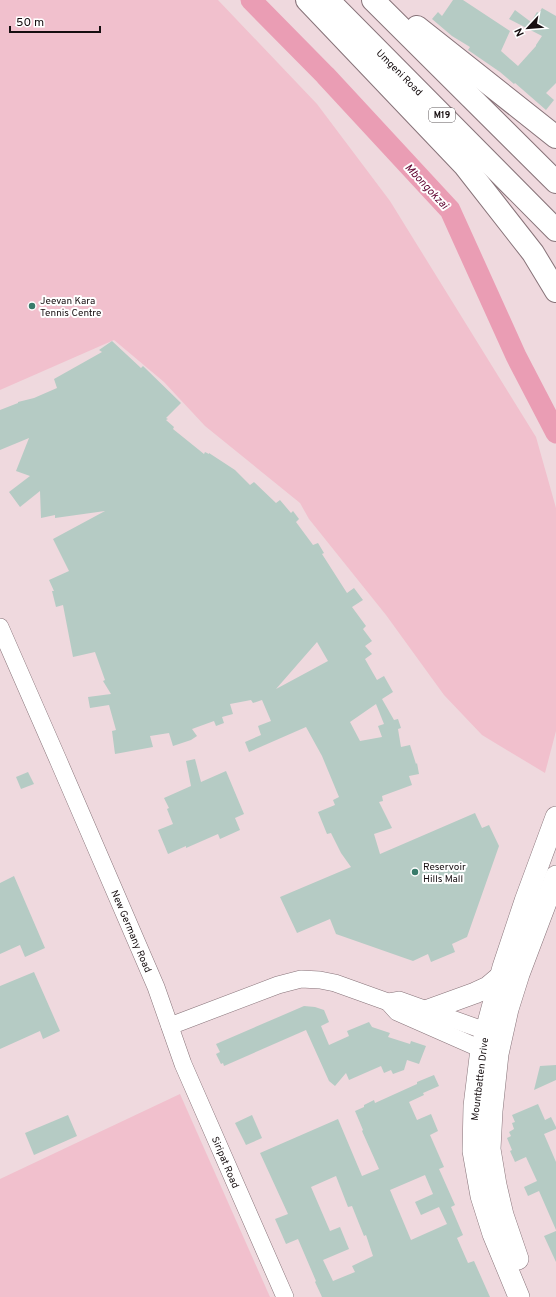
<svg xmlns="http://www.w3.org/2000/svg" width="556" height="1297" viewBox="0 0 556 1297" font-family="Overpass,sans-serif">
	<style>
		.green { fill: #f1c0cd }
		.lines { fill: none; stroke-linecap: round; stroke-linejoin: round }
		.river { stroke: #ea9db4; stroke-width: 21 }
		.building { fill: #b5cbc4; fill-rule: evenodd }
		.minor-casing { stroke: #877379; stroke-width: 18 }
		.major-casing { stroke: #877379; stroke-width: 22 }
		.highway-casing { stroke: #877379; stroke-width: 24 }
		.minor { stroke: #fff; stroke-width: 17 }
		.major { stroke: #fff; stroke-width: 21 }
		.highway { stroke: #fff; stroke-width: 22 }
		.poi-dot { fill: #397b6b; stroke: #fff; stroke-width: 1.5 }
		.labels { text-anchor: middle; stroke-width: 4; stroke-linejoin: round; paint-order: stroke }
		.shield { fill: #fff; stroke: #5c5658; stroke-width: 1 }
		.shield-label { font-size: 9px; font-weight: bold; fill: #160e10 }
		.street-label { font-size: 10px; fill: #160e10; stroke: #fff }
		.poi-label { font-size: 10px; fill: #160e10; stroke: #fff; text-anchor: start }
		.water-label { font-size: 11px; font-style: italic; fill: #600330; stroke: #fff }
	</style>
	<rect width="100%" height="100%" fill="#efd9de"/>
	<g class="green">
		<path d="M0,0h218l99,104 73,97 146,236 20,71v223l-11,42 -63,-38 -38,-40 -58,-80 -77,-96 -9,-16 -95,-77 -41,-44 -50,-42 -114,50z"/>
		<path d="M180,1094l90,203h-270v-118z"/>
	</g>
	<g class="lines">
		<path class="river" d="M251,0l74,75 125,135 66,146 40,77"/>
	</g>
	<g class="building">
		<path d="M453,0h10l47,31 -9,20 17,15 18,-20v-1l6,-9 -33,-17 6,-9 16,12 6,-10 2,1 3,-5 14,8v67l-10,10 8,7 -8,10 -31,-27 -1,1 -14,-12 -32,-22 2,-3 -18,-11 -20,-17 6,-7 4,4z"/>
		<path d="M112,341l29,27 2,-2 38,37 -15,15 2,1 -2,1 8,7 -1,2 31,25 1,-2 4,2v-1l26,17 15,15 4,-3 22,21 4,-3 11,13 2,-2 6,8 -3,3 17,23 5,-2 6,10 -2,1 25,39 7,-5 9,12 -11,7 14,19 -3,3 9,12 -7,5 7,8 -7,5 12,21 7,-4 9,16 -11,7 12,21 4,-1 3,9 -3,1 3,18 9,-2 6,19 1,-1 2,11 -10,2 3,9 -30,11 1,5 -4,1 13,26 -18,6 6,20 95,-41 7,15 7,-3 10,21 -32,91 -15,7 3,8 -24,10 -3,-8 -15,7 -77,-27 -6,-15 -33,14 -17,-36 71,-30 -10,-14 -10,-20 -4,1 -9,-22 17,-7 -2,-5 6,-3 -17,-41 -16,-29 -57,25 -4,-10 16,-7 -3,-9 13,-5 -9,-21 -9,3 -2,-3 -21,4 3,10 -11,3 2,6 -8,3 -2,-5 -22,8 5,7 -6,4 -18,6 -4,-13 -19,3 3,11 -38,7 -3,-23 4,-1 -7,-25 -19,3 -2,-11 23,-3 -8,-13 2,-1 -10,-28 -22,5 -10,-52 -7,2 -4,-16h2l-5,-11 20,-9 -16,-32 52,-28 -50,7v-3l-14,3 -1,-27 -20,16 -11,-15 21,-16 -14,-5 13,-33 -29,12v-40l18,-7v-1l16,-4 23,-10 -3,-9 48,-27 -3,-2zM317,642l11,19 -52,28zM376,704l8,20 -6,2 4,11 -22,4 -10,-19z"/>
		<path d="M195,759l6,23 25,-11 18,43 -9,4 5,12 -20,9 -2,-5 -32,14v-2l-18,8 -10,-24 15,-6 -6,-15 2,-1 -5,-10 27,-12 -5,-25z"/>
		<path d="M28,772l6,12 -13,5 -5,-12z"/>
		<path d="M14,876l31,72 -20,9 -5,-12 -20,9v-71z"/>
		<path d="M34,972l26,59 -17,8 -3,-8 -40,18v-63z"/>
		<path d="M304,1006l11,1 9,3 5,12 -8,4 8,19 20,-9 -2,-5 22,-9 3,5 18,6 -2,4 22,7 1,-3 15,5 -7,18 -12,-4 -3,10 -11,4 -2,-4 -7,3 -3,-7 -32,14 -3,-7 -11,13 -6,-5 -23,-51 -82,36 -1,-3 -2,1 -5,-10 4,-2 -4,-8z"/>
		<path d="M556,1065v15l-22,10 6,-24z"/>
		<path d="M434,1075l5,11 -16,7 1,2 -15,7 8,18 14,-6 7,17 -8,4 14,32 -5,2 16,36 -4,2 12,28 -6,3 11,25 6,-2 16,36h-168l-7,-15 1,-1 -18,-42 -12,5 -11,-25 13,-5 -28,-61 78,-34 24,57 17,-7 -17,-38 1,-1 -8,-19 9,-4v-2l10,-5 1,3 42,-19v-2zM425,1175l8,19 -18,8 6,13 18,-8 8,17 -36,16 -21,-50zM336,1176l12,31 4,-1 12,30 2,-1 7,21 -21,10 3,6 -22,9 -10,-21 26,-11 -9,-22 -10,4 -19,-44z"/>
		<path d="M538,1104l7,16 6,-3 5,10v2l-12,5 12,28v68l-17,-39 -11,5 -4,-9 13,-6 -11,-24 -11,5 -5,-11 2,-1 -5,-12 4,-2 -2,-4 5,-3 -2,-6 3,-1 -3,-7z"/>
		<path d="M68,1115l9,21 -43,19 -9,-22z"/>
		<path d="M252,1115l10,23 -16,7 -11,-22z"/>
		<path d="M556,1231v31l-12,-26z"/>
	</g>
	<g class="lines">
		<defs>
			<g id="minor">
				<path d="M0,627l59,135 97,225 27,77 102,233"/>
				<path d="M388,1002l11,-2 98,35"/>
				<path d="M170,1026l108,-41 23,-6 19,1 15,3 53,19 9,10 84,37 13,4"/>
			</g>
			<g id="major">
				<path d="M428,1010l47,-17 13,-6 13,-11"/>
				<path d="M518,1259l-15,-44 -7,-30 -6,-36 2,-38 6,-57 10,-45 11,-35 37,-98"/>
				<path d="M519,1297l-26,-63 -12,-38 -8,-45 1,-45 7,-57 22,-82 22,-66 31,-84"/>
			</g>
			<g id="highway">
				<path d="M307,0l158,166 68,87 23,38"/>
				<path d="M328,0l228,230"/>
				<path d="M373,0l183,182"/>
				<path d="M417,27l139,110"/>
			</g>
		</defs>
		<use href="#minor" class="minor-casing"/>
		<use href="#major" class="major-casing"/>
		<use href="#highway" class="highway-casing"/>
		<use href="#minor" class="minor"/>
		<use href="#major" class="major"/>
		<use href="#highway" class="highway"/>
	</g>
	<g class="poi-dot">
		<circle cx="32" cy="306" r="4"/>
		<circle cx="415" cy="872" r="4"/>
	</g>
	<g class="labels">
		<rect class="shield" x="429" y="108" width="26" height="14" rx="3"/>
		<g class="shield-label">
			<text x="442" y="118">M19</text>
		</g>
		<g class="street-label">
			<text transform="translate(400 72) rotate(45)" y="4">Umgeni Road</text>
			<text transform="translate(132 931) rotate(67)" y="4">New Germany Road</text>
			<text transform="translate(479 1079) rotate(-83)" y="4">Mountbatten Drive</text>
			<text transform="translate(226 1162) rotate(67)" y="4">Siripat Road</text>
		</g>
		<g class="poi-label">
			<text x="40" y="304">Jeevan Kara<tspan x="40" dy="12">Tennis Centre</tspan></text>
			<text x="423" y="870">Reservoir<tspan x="423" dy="12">Hills Mall</tspan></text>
		</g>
		<g class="water-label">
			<text transform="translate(427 186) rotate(47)" y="4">Mbongokzai</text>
		</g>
	</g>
	<g transform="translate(528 28) rotate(244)" stroke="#ffffff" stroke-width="3" paint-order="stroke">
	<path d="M0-3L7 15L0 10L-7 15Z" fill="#160e10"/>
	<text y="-6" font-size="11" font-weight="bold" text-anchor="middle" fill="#160e10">N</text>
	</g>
	<path d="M10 26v6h90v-6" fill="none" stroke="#160e10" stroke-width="2"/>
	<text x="16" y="26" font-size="12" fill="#160e10" stroke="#ffffff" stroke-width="3" paint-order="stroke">50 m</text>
</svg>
